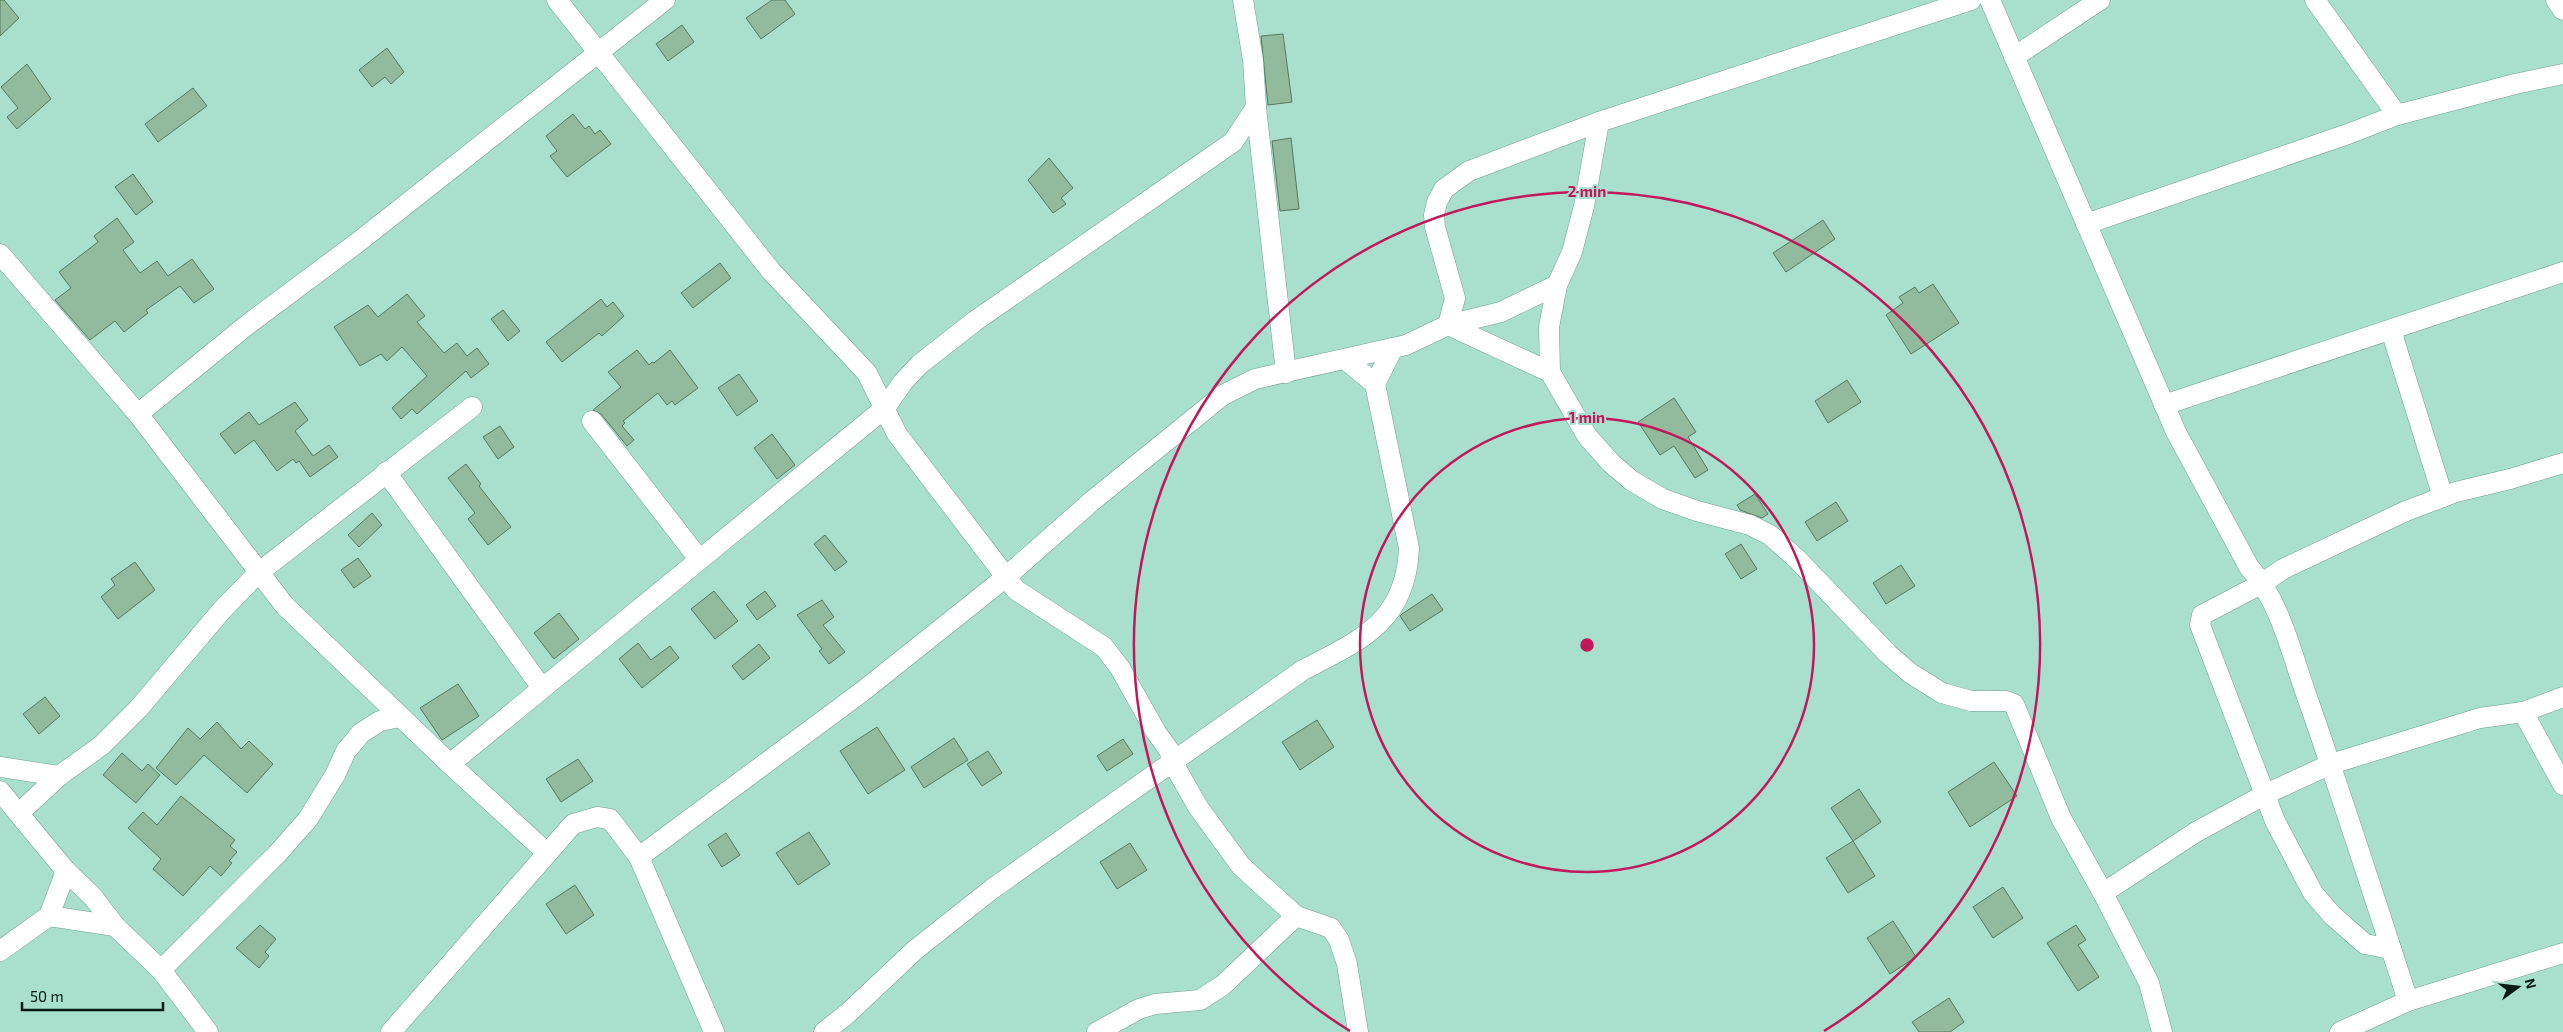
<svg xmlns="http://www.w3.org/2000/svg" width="2563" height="1032" viewBox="0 0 2563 1032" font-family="'Exo 2',sans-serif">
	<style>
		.building { fill: #92ba9c; stroke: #54795e }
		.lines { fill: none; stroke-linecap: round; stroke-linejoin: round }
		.street-casing { stroke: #6da090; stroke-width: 21 }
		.street { stroke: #fff; stroke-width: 20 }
		.ring { fill: none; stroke: #c2185b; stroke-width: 2.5 }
		.centre { fill: #c2185b; stroke: #a9dfcd; stroke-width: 2.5 }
		.ring-label { font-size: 15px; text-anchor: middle; font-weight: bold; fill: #c2185b; stroke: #a9dfcd; stroke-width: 4; stroke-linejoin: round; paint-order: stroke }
	</style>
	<rect width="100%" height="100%" fill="#a9dfcd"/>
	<g class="building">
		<path d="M0,0h4l15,18 -19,18z"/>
		<path d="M772,0h13l10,14 -34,25 -15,-21z"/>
		<path d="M682,25l12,17 -26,19 -12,-17z"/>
		<path d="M1283,34l9,68 -24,3 -7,-69z"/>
		<path d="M387,48l17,24 -13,12 -6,-7 -13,10 -13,-17z"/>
		<path d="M27,64l24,35 -34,30 -10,-12 11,-9 -17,-21z"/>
		<path d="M193,88l14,18 -49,36 -13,-18z"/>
		<path d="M573,114l12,15 4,-3 6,8 5,-4 11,14 -44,33 -17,-21 7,-5 -11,-15z"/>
		<path d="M1291,138l8,71 -19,2 -8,-70z"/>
		<path d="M1049,158l24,30 -12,10 5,6 -13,9 -25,-33z"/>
		<path d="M133,174l20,28 -17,13 -21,-28z"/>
		<path d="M117,218l17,24 -11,8 17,23 17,-12 11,15 24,-17 22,30 -20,14 -14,-17 -34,24 2,3 -24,19 -9,-11 -25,19 -35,-40 16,-12 -12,-16 39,-30 -4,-6z"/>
		<path d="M1823,220l12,19 -49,33 -13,-19z"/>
		<path d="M720,263l11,15 -38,30 -12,-15z"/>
		<path d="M1933,284l26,39 -48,31 -25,-39 17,-12 -4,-6 16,-10 4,6z"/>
		<path d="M407,294l18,22 -8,6 27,31 13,-10 10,13 10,-8 12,16 -18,14 -5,-7 -49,43 -5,-5 -11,10 -9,-11 35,-32 -25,-29 -15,14 -6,-7 -21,12 -26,-39 34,-22 10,12z"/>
		<path d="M601,299l6,8 6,-5 11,14 -22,20 -3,-3 -37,29 -16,-20z"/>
		<path d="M503,310l17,21 -12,10 -17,-22z"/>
		<path d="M637,350l12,15 3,-3 2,1 16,-13 28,38 -23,17 -3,-4 -5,4 -9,-12 -35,28 2,2 -3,3 12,14 -7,6 -26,-32 -8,-4 28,-23 -13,-15z"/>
		<path d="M739,374l19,27 -21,15 -19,-28z"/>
		<path d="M1847,380l14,22 -33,21 -13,-22z"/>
		<path d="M1674,398l22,34 -8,5 20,33 -13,8 -21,-32 -14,9 -22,-33z"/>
		<path d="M295,402l13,18 -13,11 18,25 16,-11 9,12 -28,20 -11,-16 -3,2 -3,-4 -16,12 -23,-31 -19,14 -15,-20 29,-22 10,13z"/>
		<path d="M500,426l14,21 -16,12 -15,-22z"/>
		<path d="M772,434l23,31 -18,14 -23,-31z"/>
		<path d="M466,464l15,20 -2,2 32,41 -23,18 -20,-26 7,-6 -27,-35z"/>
		<path d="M1755,494l13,20 -6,4 -22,-8 -3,-5z"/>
		<path d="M1836,502l12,19 -31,20 -12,-19z"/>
		<path d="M372,513l10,12 -23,22 -11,-12z"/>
		<path d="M825,535l22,27 -12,9 -21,-27z"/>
		<path d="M1741,544l16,25 -16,10 -16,-25z"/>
		<path d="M358,558l13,18 -17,12 -13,-18z"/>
		<path d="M135,562l20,28 -37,29 -17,-22 14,-12 -4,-6z"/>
		<path d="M1901,565l14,21 -29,18 -13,-21z"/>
		<path d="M714,591l24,30 -23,18 -24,-30z"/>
		<path d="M765,591l11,15 -19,14 -11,-15z"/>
		<path d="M1432,594l11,16 -33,21 -10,-15 2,-2z"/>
		<path d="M822,600l12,17 -11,8 22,27 -16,12 -10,-13 3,-2 -25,-34z"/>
		<path d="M559,613l20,26 -25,20 -20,-26z"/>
		<path d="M638,643l13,17 19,-14 9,12 -37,30 -23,-29z"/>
		<path d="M759,644l11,14 -27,22 -11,-14z"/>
		<path d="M458,684l21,32 -37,24 -22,-32z"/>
		<path d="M45,697l15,19 -21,18 -16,-20z"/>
		<path d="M1317,720l17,27 -34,23 -18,-28z"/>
		<path d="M217,722l24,27 8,-8 24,23 -26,29 -43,-38 -28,30 -20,-17 32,-40 12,11z"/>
		<path d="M877,727l28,43 -37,24 -28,-43z"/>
		<path d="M954,738l14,22 -44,28 -13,-21z"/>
		<path d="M1123,739l10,15 -26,17 -10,-15z"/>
		<path d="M988,751l14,22 -20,13 -15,-22z"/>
		<path d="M122,753l20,18 6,-7 12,11 -24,28 -33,-28z"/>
		<path d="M578,759l15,22 -32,21 -15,-23z"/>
		<path d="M1994,762l23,34 -47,31 -22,-35z"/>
		<path d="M1859,789l22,33 -28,19 -22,-33z"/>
		<path d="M181,796l54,44 -5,6 7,6 -8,9 3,2 -11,13 -11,-10 -27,30 -30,-27 8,-10 -33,-31 15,-16 14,13z"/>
		<path d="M809,832l21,32 -32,21 -22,-32z"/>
		<path d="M726,833l14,22 -18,12 -14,-22z"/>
		<path d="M1853,841l22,35 -27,17 -22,-35z"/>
		<path d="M1130,843l17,27 -30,19 -17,-27z"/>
		<path d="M575,885l19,30 -28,19 -20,-30z"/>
		<path d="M2003,887l20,31 -30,20 -20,-31z"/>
		<path d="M1893,921l23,36 -26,17 -23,-36z"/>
		<path d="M260,925l16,14 -11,13 4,4 -10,12 -23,-20z"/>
		<path d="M2076,925l10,15 -8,5 21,32 -21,14 -31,-48z"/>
		<path d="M1949,998l15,24 -14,10h-31l-7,-10z"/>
	</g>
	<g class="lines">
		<defs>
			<g id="street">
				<path d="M557,0l214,271 96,102 30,61 119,156 88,57 16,21 36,64 13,18 4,13 25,44 43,59 55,50 35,12 8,12 8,24 11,68"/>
				<path d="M1990,0l186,432 73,135c31,34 42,85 57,127 36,102 69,205 102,307"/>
				<path d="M2556,0l7,10"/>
				<path d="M2014,57l86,-57"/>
				<path d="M1256,107l30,266"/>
				<path d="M2397,115l118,-31 48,-10"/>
				<path d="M1599,122l-15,84 -12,46 -15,33 -8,42 1,45 37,64 24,27 21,18 31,18 34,12 53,14 20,10 27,24 91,95 22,19 32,20 29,8h35l8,3 47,114 42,75 46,90 13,49"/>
				<path d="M2086,224l262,-90 49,-19 -82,-115"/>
				<path d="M0,254l138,160 147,192 165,158 97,89"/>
				<path d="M1448,325l7,-27 -20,-71 -1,-12 3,-13 7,-13 25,-18 130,-49 372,-122"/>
				<path d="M1448,325l102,47"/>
				<path d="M2393,329l1,11 49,157"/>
				<path d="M1345,359l30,25"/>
				<path d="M2164,405l399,-133"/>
				<path d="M138,414l109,-89 110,-82 308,-243"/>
				<path d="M592,421l107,138"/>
				<path d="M386,472l156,216"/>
				<path d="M2523,712l40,73"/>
				<path d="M450,764l435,-356 18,-26 17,-18 55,-43 258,-179 23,-35 -3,-47 -10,-60"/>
				<path d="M0,767l59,9"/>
				<path d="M0,791l66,80 27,26 22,29 46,44 47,62"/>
				<path d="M19,813l40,-37 43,-31 37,-37 83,-98 36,-37 214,-166"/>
				<path d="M639,857l224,-166 143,-114 86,-76 131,-106 32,-16 151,-34 42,-20 53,-13 56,-27"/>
				<path d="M2103,893l93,-61 70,-38 65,-30 149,-46 43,-6 40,-15"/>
				<path d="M49,916l66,10"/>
				<path d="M2391,949l-26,-5 -33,-29 -19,-22 -38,-72 -75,-196 2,-10 61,-32 20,-14 123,-58 50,-19 54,-13 53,-16"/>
				<path d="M0,951l49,-35 17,-45"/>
				<path d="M161,970l117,-117 30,-34 27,-44 11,-24 15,-18 19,-12 20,-4"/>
				<path d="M391,1032l182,-208 24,-7 13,2 29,38 75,175"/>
				<path d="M824,1032l23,-18 68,-64 77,-61 311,-219c58,-30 103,-48 106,-122l-34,-164 18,-36"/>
				<path d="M1097,1032l42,-23 16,-5 45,-4 23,-15 73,-69"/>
				<path d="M2340,1032l68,-31 155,-48"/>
			</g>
		</defs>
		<use href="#street" class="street-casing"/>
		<use href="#street" class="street"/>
	</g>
	<g class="ring">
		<circle cx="1587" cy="645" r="227"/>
		<path d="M1350 1031A453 453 0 1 1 1824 1031"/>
	</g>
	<circle cx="1587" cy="645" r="8" class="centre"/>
	<g class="ring-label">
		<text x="1587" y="197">2 min</text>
		<text x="1587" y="423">1 min</text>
	</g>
	<g transform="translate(2518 987) rotate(75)" stroke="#a9dfcd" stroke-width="4" paint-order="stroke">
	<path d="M0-4L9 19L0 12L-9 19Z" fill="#051a14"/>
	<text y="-8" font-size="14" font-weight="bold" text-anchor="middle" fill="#051a14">N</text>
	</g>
	<path d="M22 1002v8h141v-8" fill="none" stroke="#051a14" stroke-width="2.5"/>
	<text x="30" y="1002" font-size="15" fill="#051a14" stroke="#a9dfcd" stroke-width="4" paint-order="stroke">50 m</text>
</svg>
